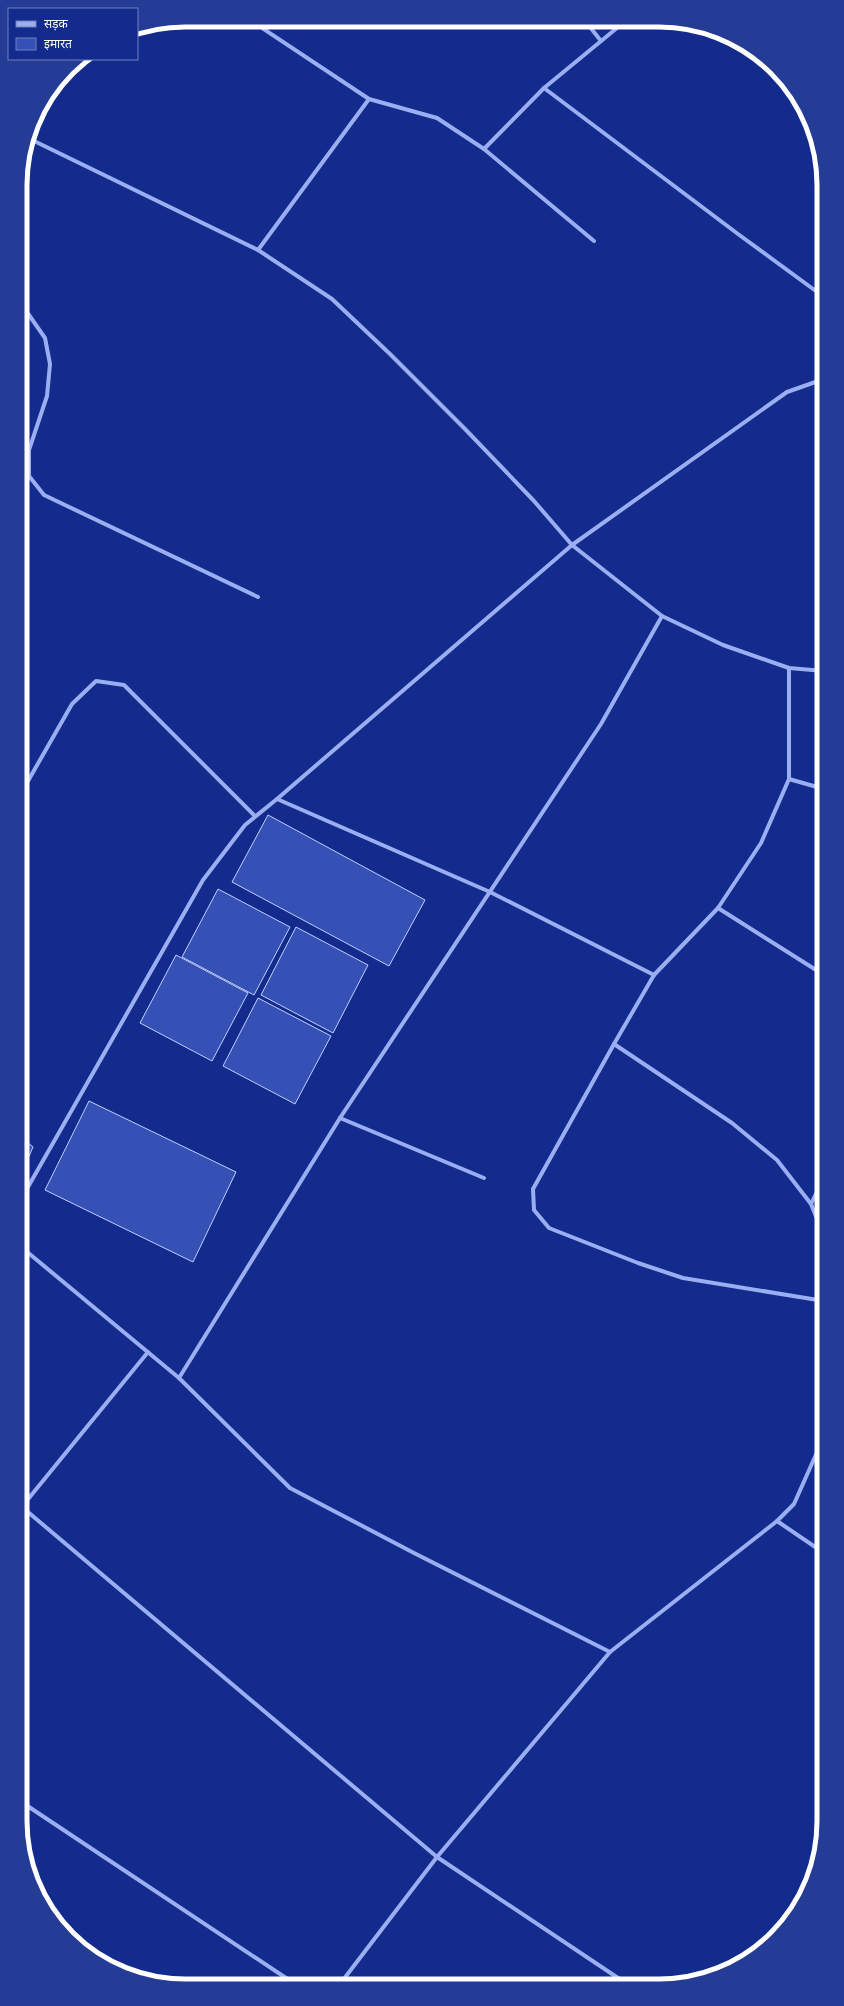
<svg xmlns="http://www.w3.org/2000/svg" width="844" height="2006" viewBox="0 0 844 2006" font-family="'Open Sans','Noto Sans Devanagari',sans-serif">
	<style>
		.building { fill: #3651b5; stroke: #c2cffc }
		.lines { fill: none; stroke-linecap: round; stroke-linejoin: round }
		.street { stroke: #9baef1; stroke-width: 4 }
		.rim { fill: none; stroke: #fff; stroke-width: 5 }
	</style>
	<rect width="100%" height="100%" fill="#122b8d"/>
	<g class="building">
		<path d="M268,815l157,85 -36,66 -157,-84z"/>
		<path d="M218,889l72,38 -36,68 -72,-38z"/>
		<path d="M296,927l72,38 -35,68 -72,-38z"/>
		<path d="M176,955l72,38 -36,68 -72,-38z"/>
		<path d="M258,998l73,38 -36,68 -72,-38z"/>
		<path d="M89,1101l147,71 -43,90 -148,-72z"/>
		<path d="M20,1136l13,11 -13,30z"/>
	</g>
	<g class="lines">
		<g class="street">
			<path d="M250,20l119,79 68,19 47,31 110,92"/>
			<path d="M586,22l15,19"/>
			<path d="M544,88l194,146 86,63"/>
			<path d="M30,139l228,111 74,49 58,55 76,76 68,71 38,44 90,71 61,29 66,23 35,3"/>
			<path d="M484,149l60,-61 79,-65"/>
			<path d="M258,250l111,-151"/>
			<path d="M20,302l25,36 5,26 -3,32 -18,54v26l15,19 214,102"/>
			<path d="M789,668v111l-28,64 -43,65 -64,67 -40,69 118,79 45,37 34,44 13,32"/>
			<path d="M789,779l35,10"/>
			<path d="M20,795l52,-91 24,-23 28,4 131,131"/>
			<path d="M277,799l213,93 164,83"/>
			<path d="M718,908l106,67"/>
			<path d="M614,1044l-81,145 1,21 15,18 89,35 45,15 141,23"/>
			<path d="M340,1118l144,60"/>
			<path d="M20,1201l183,-321 42,-55 32,-26 295,-254 215,-153 37,-13"/>
			<path d="M811,1204l13,-27"/>
			<path d="M20,1246l159,132 111,110 124,65 196,99"/>
			<path d="M179,1378l161,-260 261,-394 61,-108"/>
			<path d="M22,1507l415,350 193,129"/>
			<path d="M20,1509l128,-157"/>
			<path d="M777,1521l47,32"/>
			<path d="M20,1801l275,183"/>
			<path d="M340,1984l97,-127 173,-205 167,-131 17,-17 24,-54 6,-64"/>
		</g>
	</g>
	<path d="M0 0H844V2006H0ZM185 27H659A158 158 0 0 1 817 185V1821A158 158 0 0 1 659 1979H185A158 158 0 0 1 27 1821V185A158 158 0 0 1 185 27Z" fill="#253c96" fill-rule="evenodd"/>
	<path class="rim" d="M185 27H659A158 158 0 0 1 817 185V1821A158 158 0 0 1 659 1979H185A158 158 0 0 1 27 1821V185A158 158 0 0 1 185 27Z"/>
	<rect x="8" y="8" width="130" height="52" fill="#122b8d" stroke="#7180bb"/>
	<rect x="16" y="21" width="20" height="6" fill="#9baef1" stroke="#7180bb"/>
	<text x="44" y="28" font-size="12" fill="#ffffff">सड़क</text>
	<rect x="16" y="38" width="20" height="12" fill="#3651b5" stroke="#7180bb"/>
	<text x="44" y="48" font-size="12" fill="#ffffff">इमारत</text>
</svg>
